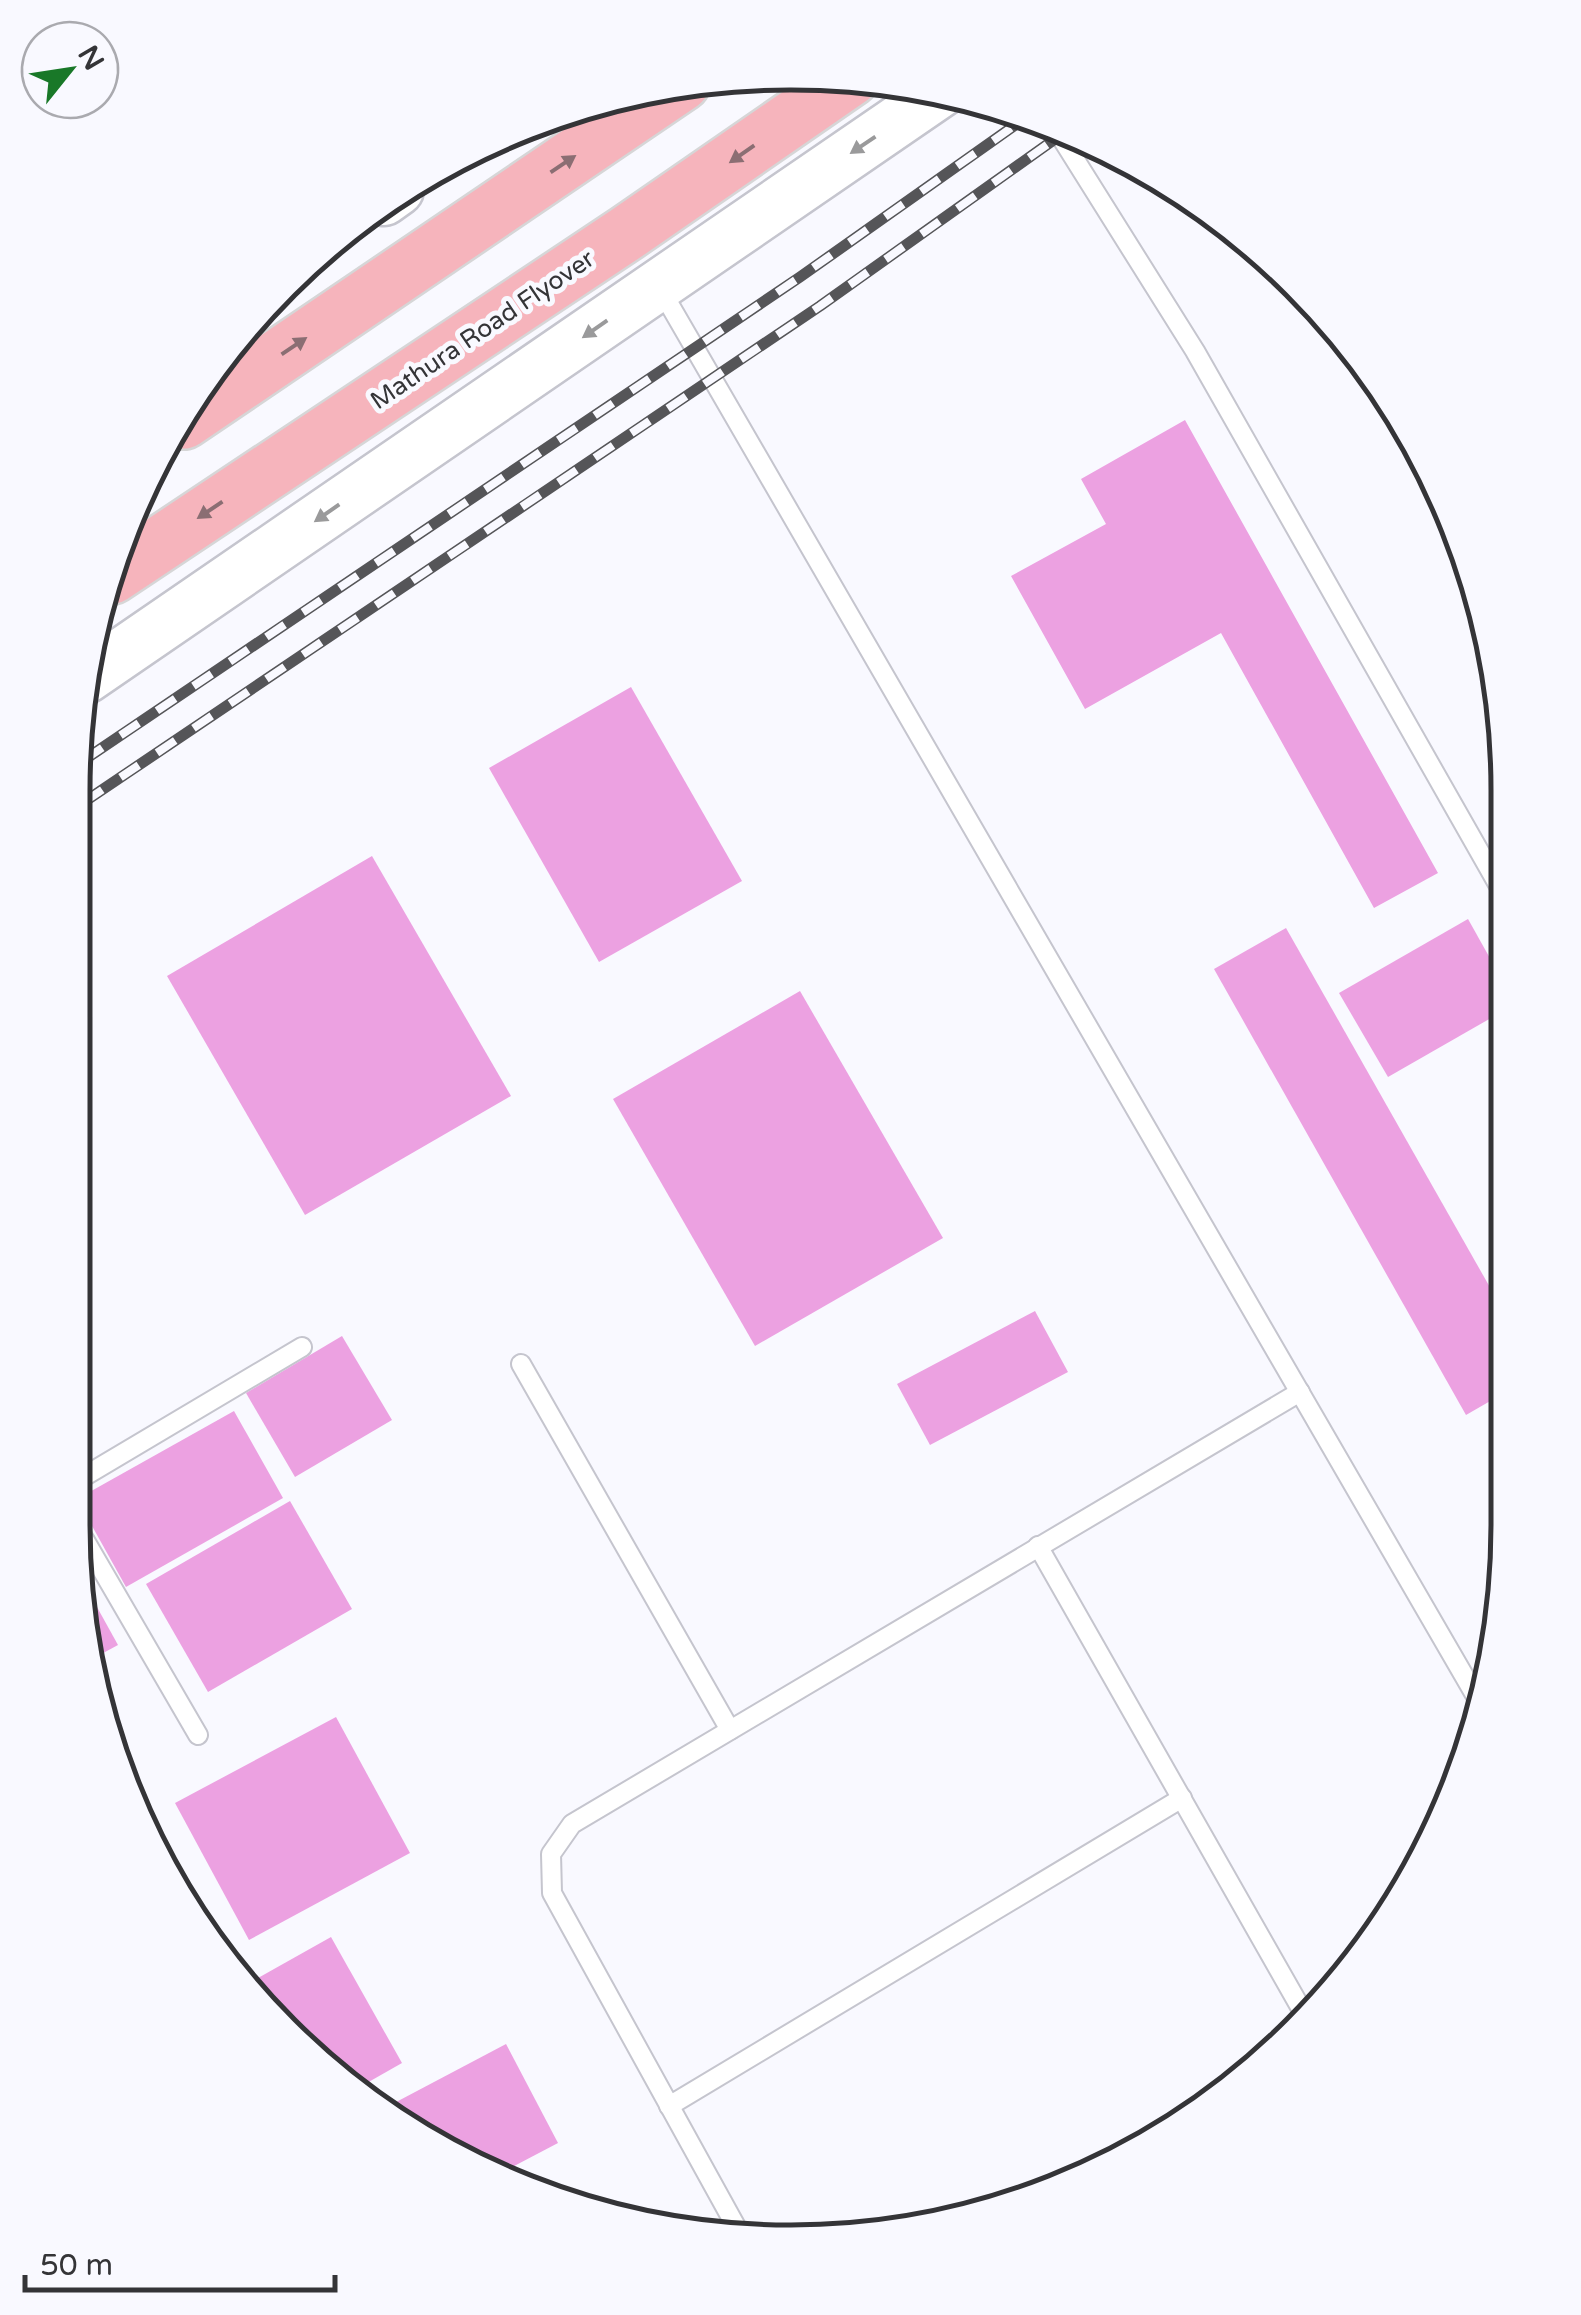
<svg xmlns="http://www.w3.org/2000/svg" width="1581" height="2315" viewBox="0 0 1581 2315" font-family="'Varela Round',sans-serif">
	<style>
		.building { fill: #eca1e1 }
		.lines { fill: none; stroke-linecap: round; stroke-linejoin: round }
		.service-casing { stroke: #c5c5ce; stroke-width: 22 }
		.secondary-casing { stroke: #c5c5ce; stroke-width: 55 }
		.trunk-casing { stroke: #d6d6d7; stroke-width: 60 }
		.service { stroke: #fff; stroke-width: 18 }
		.secondary { stroke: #fff; stroke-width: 50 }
		.trunk { stroke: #f6b4bc; stroke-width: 55 }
		.rail-casing { stroke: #555558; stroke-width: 11 }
		.rail { stroke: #f9f9ff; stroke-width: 8; stroke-dasharray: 22; stroke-linecap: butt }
		.oneway { fill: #9a9a9b }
		.oneway2 { fill: #8b6e73 }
		.labels { text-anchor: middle; stroke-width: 10; stroke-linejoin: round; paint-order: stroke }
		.street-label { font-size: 25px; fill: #343437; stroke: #f9f9ff }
		.rim { fill: none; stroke: #343437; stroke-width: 5 }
	</style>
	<rect width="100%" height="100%" fill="#f9f9ff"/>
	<g class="building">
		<path d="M1185,420l253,453 -64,35 -153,-275 -136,76 -74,-133 95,-52 -25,-45z"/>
		<path d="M631,687l111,194 -143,81 -110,-194z"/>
		<path d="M372,856l139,240 -206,119 -138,-239z"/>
		<path d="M1468,919l37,66v25l-117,67 -49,-84z"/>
		<path d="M1286,928l214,377 -1,91 -33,19 -252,-446z"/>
		<path d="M800,991l143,247 -188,108 -142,-247z"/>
		<path d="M78,1188l13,24 -14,7 1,-22z"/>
		<path d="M1035,1311l33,61 -138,73 -33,-61z"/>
		<path d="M342,1336l50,84 -97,57 -49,-84z"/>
		<path d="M234,1411l49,87 -157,89 -49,-88z"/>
		<path d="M290,1501l62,108 -144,83 -62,-108z"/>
		<path d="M82,1580l36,65 -24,13z"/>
		<path d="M336,1717l74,136 -161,87 -74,-137z"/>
		<path d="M331,1937l71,126 -51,29 -102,-109z"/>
		<path d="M506,2044l52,99 -63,33 -114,-66z"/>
	</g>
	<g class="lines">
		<defs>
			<g id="service">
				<path d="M1052,123l143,228 312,549"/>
				<path d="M661,290l820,1415"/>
				<path d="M521,1364l209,366"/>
				<path d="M73,1483l229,-136"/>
				<path d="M73,1520l125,215"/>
				<path d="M1038,1546l269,473"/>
				<path d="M669,2106l513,-308"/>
				<path d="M744,2241l-192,-348 -1,-39 21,-30 728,-432"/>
			</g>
			<g id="secondary">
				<path d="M384,200l14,-10"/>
				<path d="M86,678l857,-588"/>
			</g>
			<g id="trunk">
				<path d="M184,421l498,-338"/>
				<path d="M112,576l515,-343 224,-155"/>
			</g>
		</defs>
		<use href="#service" class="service-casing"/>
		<use href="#secondary" class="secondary-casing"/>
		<use href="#trunk" class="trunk-casing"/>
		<use href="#service" class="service"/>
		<use href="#secondary" class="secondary"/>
		<use href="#trunk" class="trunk"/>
		<defs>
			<g id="rail">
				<path d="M84,760l716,-483 228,-161"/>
				<path d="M84,802l736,-496 249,-177"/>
			</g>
		</defs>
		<use href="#rail" class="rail-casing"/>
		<use href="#rail" class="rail"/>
	</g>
	<defs><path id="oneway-solid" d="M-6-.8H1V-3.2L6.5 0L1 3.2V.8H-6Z" transform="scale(2.5)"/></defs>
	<g class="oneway">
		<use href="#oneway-solid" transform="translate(863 145) rotate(146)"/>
		<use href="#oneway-solid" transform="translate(595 329) rotate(145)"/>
		<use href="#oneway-solid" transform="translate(327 513) rotate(145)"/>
	</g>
	<g class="oneway2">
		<use href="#oneway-solid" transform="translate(742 154) rotate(145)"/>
		<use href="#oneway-solid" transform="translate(563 164) rotate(-34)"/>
		<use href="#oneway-solid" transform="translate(294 346) rotate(-34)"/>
		<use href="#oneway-solid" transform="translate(210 510) rotate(146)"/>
	</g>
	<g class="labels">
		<g class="street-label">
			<text transform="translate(482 329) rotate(-34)" y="9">Mathura Road Flyover</text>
		</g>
	</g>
	<path d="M0 0H1581V2315H0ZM790 90H791A700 700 0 0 1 1491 790V1525A700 700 0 0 1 791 2225H790A700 700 0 0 1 90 1525V790A700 700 0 0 1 790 90Z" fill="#f9f9ff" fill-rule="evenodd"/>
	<path class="rim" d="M790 90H791A700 700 0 0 1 1491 790V1525A700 700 0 0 1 791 2225H790A700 700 0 0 1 90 1525V790A700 700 0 0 1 790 90Z"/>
	<g transform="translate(70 70) rotate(60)"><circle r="48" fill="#f9f9ff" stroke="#aaaaaf" stroke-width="2.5"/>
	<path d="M0-8L18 38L0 25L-18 38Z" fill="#197828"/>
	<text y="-15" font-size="28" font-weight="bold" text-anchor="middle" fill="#343437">N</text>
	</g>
	<path d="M25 2275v15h310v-15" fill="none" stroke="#343437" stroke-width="5"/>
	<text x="40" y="2275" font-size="30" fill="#343437" stroke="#f9f9ff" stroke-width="8" paint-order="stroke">50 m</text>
</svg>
